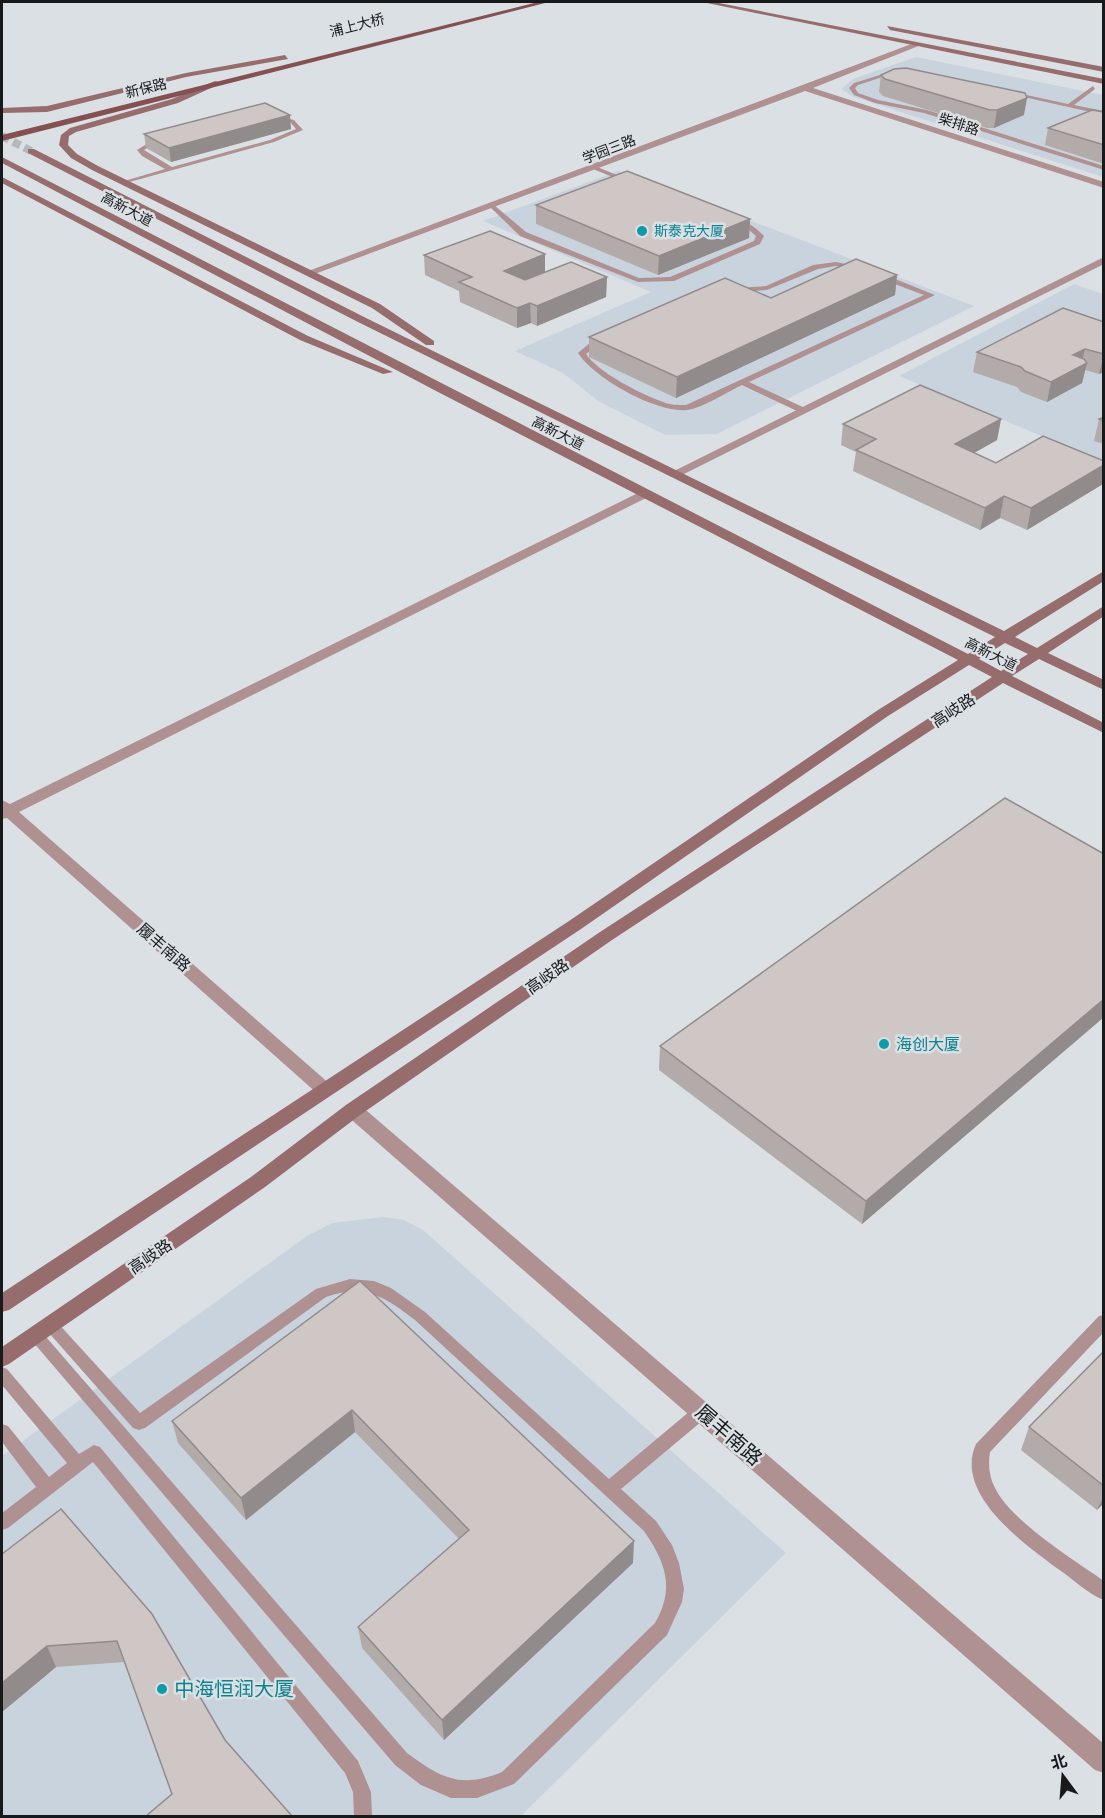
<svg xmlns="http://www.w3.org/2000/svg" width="1105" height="1818" viewBox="0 0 1105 1818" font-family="'Roboto Condensed','Noto Sans SC',sans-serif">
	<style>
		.built { fill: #c9d3de }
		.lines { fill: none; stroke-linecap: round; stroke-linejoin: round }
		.secondary-tunnel { stroke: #b4b8bd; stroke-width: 8; stroke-dasharray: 8 4.5; stroke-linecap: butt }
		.service { fill: #b09192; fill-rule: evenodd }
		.tertiary { fill: #b09192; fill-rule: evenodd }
		.secondary { fill: #976c6d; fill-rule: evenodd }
		.primary { fill: #855052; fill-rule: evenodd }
		.wall { fill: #b2abaa }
		.shaded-wall { fill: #918b8b }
		.building { fill: #cfc7c6; stroke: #918b8b; stroke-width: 1.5 }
		.culture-dot { fill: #0f9aa8; stroke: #dbe0e5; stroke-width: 2 }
		.labels { text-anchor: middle; stroke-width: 5; stroke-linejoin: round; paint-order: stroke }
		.far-street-label { font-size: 14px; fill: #17191b; stroke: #dbe0e5 }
		.far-culture-label { font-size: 14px; fill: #0d838f; stroke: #dbe0e5; text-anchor: start }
		.street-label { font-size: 16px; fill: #17191b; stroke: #dbe0e5 }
		.culture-label { font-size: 16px; fill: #0d838f; stroke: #dbe0e5; text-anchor: start }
		.near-street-label { font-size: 20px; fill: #17191b; stroke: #dbe0e5 }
		.near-culture-label { font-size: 20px; fill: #0d838f; stroke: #dbe0e5; text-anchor: start }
	</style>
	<rect width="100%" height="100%" fill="#dbe0e5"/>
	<g class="built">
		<path d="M916,57l187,38v82l-249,-80 -13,-8 12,-10z"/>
		<path d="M618,171l168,63 188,72 -257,128 -52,1 -67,-34 -35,-28 -48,-22 136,-59 -168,-71z"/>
		<path d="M1074,284l29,10v168l-204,-86z"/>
		<path d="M383,1217l21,3 19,10 363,323 -265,263h-519v-360l305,-220 25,-13z"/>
	</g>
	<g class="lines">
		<path class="secondary-tunnel" d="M2,136l29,15"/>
		<g class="service">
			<path d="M893,71l5,1 -40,13 -3,3 3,5 20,7 49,10 177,56v4l-180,-57 -49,-10 -21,-8 -5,-7 5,-5z"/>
			<path d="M1093,86l2,3 -21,16 30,6v4l-94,-21 3,-2 55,12z"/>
			<path d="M272,114l22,6 9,10 -29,12 -148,41 -5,-1 44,-13 -23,-13 -5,-6 19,-12 5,1 -17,11 28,17 98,-27 26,-11 -6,-7 -18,-6z"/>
			<path d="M595,166l34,14 1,1 -5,1 -32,-13v-2z"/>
			<path d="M490,205h4l32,27 113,46 31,-1 84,-36 2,-5 -7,-6 -14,-8v-2c11,-1 21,8 29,16l-4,8 -86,37 -36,1 -118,-46 -30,-29z"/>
			<path d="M836,262l34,7 65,26 -186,87 56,26v4h-6l-57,-27c-15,7 -39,23 -55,25 -31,3 -93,-32 -109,-57l13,-11 116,-52 59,-4 47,-21zM836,266l29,7 59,22 -238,110c-8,0 -16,0 -23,-3 -22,-8 -64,-29 -77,-48l11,-8 114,-52 56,-4 51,-21z"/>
			<path d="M350,1279l24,2 17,7 34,24 184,167 87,-73 6,-2 6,2 2,5 -2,5 -87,73 35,32 16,24 7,18 5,26 -2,13 -15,33 -153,149 -37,14h-26l-30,-13 -26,-20 -368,-430 3,-5 5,-1 5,1 367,423c34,25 53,36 95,19l153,-149c20,-35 11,-60 -11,-92l-229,-211c-30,-23 -50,-37 -89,-23l-181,131 -6,2 -6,-2 -91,-103 3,-5 5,-1 5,1 85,93 176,-124z"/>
			<path d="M1104,1315v17l-114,120c-2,12 -1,25 5,36 17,34 78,71 109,93v19c-16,-6 -30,-20 -43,-29 -34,-25 -108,-76 -85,-127l123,-128z"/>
			<path d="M2,1367l5,2 72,85 15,-9 6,2 258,314 13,31 1,24h-18l-1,-24 -8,-19 -252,-311 -85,66 -6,2v-17l34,-26 -34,-45v-18l6,2 41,51 18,-14 -65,-78z"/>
		</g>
		<g class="tertiary">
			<path d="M914,43l7,2 -108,43 291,94v6l-299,-97 -493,184 -9,-2z"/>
			<path d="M1104,257v7l-424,212h-8l-2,-3z"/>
			<path d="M644,490l6,4 -2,3 -629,315 312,273 3,5 -3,5h-12l-312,-277 -5,1v-19l8,4z"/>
			<path d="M353,1103l7,2 744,639v29l-9,-3 -749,-655 -2,-5 2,-5z"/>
		</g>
		<g class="secondary">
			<path d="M702,2h12l390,77v5z"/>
			<path d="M887,26l217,41v5l-214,-42z"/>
			<path d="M285,55l3,4 -102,18 -139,35 -45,1v-5l45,-2 139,-33z"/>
			<path d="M215,81l7,2 -44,20 -102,29 -7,4 -1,9 9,9 21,12 282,138 54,37v4h-8l-54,-37 -280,-138 -21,-12 -12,-13 2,-10 9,-7 102,-29z"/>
			<path d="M28,149h6l332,169 638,313 100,-60v10l-89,56 22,11 67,-42v10l-56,37 56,27v10l-65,-31 -27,17 92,47v10l-101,-50 -391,257 -252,175 -95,72 -256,177 -7,3v-20l249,-170 95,-72 254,-173 392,-255 -23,-12 -81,51 -307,213 -572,381 -7,2v-19l567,-372 309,-211 80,-50 -520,-268 -436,-229v-6l966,497 27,-17 -637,-315 -330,-169zM1005,643l23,11 -27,17 -22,-12z"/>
			<path d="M2,177l306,159 85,36 -10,2 -83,-34 -298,-157z"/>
		</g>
		<path class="primary" d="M538,2h11l-547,139v-6z"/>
	</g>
	<g class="wall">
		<path d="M881,75l143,40 -30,13h-7l-104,-32 -4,-4z"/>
		<path d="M1104,112v52l-59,-19 3,-17z"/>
		<path d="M291,129l-120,33 -25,-14 -2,-14z"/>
		<path d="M536,205l214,14 -1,19 -91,37 -122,-51z"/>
		<path d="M545,254v18l62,5 -1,20 -69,29 -6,-3 -14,5 -57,-26 -1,-11 -34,-16 -1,-20z"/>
		<path d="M897,275l-2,20 -219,103 -87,-41v-20l182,-39z"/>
		<path d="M1104,322v50l-5,2 -14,-4 -3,13 -35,19 -26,-10 -4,-5 -44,-15 4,-20z"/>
		<path d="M1104,417v27l-10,-3 5,-22z"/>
		<path d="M1001,419l-4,21 -23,13 22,10 108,-2v19l-1,4 -76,46 -27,-12 -20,12 -127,-59 3,-19 -15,-7 2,-21z"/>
		<path d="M1104,854v163l-242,207 -203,-154 1,-24z"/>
		<path d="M360,1281l273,282 -189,177 -82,-92 -4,-21 101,-88 -104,-107 -109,88 -68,-77 -6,-22z"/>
		<path d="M1104,1351v152l-7,7 -76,-60 8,-23z"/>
		<path d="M61,1509l164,231 -53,54 -48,-132 -68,5 -54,45z"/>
	</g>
	<g class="shaded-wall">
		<path d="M1027,98l-3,17 -30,13 3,-18z"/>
		<path d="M290,115l1,14 -120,33 -2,-14z"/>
		<path d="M750,219l-1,19 -91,37 1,-19z"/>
		<path d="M545,254v20l-41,16v-19z"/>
		<path d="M897,275l-2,20 -219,103 1,-21z"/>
		<path d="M607,277l-1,20 -69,29v-20z"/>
		<path d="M530,303l1,20 -14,5v-20z"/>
		<path d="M1085,349l-4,17 6,-3 -5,20 -35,19 4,-20 22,-27z"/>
		<path d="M1104,354v18l-5,2z"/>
		<path d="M1001,419l-4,21 -46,26 4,-22z"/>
		<path d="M1104,465l-1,19 -76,46 4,-22z"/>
		<path d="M1004,496l-4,22 -20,12 5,-22z"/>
		<path d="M1104,999v18l-242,207 4,-23z"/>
		<path d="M352,1410l3,22 -109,88 -5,-22z"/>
		<path d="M1104,1495v8l-7,7z"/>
		<path d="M634,1541l-1,22 -189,177 -2,-20z"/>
		<path d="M47,1646l9,21 -54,45v-29z"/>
	</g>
	<g class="building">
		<path d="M906,68l119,25 2,5 -30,12h-7l-105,-31 -4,-4 13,-6z"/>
		<path d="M265,103l25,12 -121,33 -25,-14z"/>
		<path d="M1092,110l12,2v33l-56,-17z"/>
		<path d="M627,171l123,48 -91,37 -123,-51z"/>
		<path d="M490,231l55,23 -41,17 21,9 46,-18 36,15 -70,29 -7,-3 -13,5 -58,-26 13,-5 -48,-22z"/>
		<path d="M856,259l41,16 -220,102 -88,-40 136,-59 46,20z"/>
		<path d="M1063,308l41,14v32l-19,-5 -12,6 11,4 3,4 -36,19 -26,-11 -4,-4 -44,-15z"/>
		<path d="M920,385l81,34 -46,25 41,19 47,-27 61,25v4l-73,43 -27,-12 -19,12 -129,-58 20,-11 -33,-15z"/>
		<path d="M1104,417v4l-5,-2z"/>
		<path d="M1005,798l99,56v145l-238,202 -206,-155z"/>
		<path d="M360,1281l274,260 -192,179 -84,-93 111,-97 -117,-120 -111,88 -69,-77z"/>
		<path d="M1104,1351v135l-75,-59z"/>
		<path d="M61,1509l91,105 73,126 67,76h-146l26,-22 -55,-153 -70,5 -45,37v-129z"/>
	</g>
	<g class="culture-dot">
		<circle cx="642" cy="231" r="6"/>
		<circle cx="884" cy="1044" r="6"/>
		<circle cx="162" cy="1689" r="6"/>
	</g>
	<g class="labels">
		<g class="far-street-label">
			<text transform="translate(357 25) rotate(-14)" y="5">浦上大桥</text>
			<text transform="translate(146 88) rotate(-14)" y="5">新保路</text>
			<text transform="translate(959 124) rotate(18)" y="5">柴排路</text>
			<text transform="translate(609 149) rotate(-21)" y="5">学园三路</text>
			<text transform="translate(127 209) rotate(28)" y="5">高新大道</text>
			<text transform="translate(558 433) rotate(27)" y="5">高新大道</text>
			<text transform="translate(991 654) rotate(27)" y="5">高新大道</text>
		</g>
		<g class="far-culture-label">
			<text x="654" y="236">斯泰克大厦</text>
		</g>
		<g class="street-label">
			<text transform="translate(953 710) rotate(-33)" y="6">高岐路</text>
			<text transform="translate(164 947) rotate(41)" y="6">履丰南路</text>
			<text transform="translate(547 976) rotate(-35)" y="6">高岐路</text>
			<text transform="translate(150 1256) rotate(-34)" y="6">高岐路</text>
		</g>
		<g class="culture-label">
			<text x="896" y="1050">海创大厦</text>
		</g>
		<g class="near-street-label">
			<text transform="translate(729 1435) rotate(41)" y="7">履丰南路</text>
		</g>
		<g class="near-culture-label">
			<text x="174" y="1696">中海恒润大厦</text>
		</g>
	</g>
	<rect width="1105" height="1818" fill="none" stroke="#17191b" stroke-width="6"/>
	<g transform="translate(1063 1776) rotate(344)" stroke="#dbe0e5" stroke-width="4.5" paint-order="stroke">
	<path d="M0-4.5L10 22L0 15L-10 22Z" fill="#17191b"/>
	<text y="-9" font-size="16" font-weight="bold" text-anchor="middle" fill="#17191b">北</text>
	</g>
</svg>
